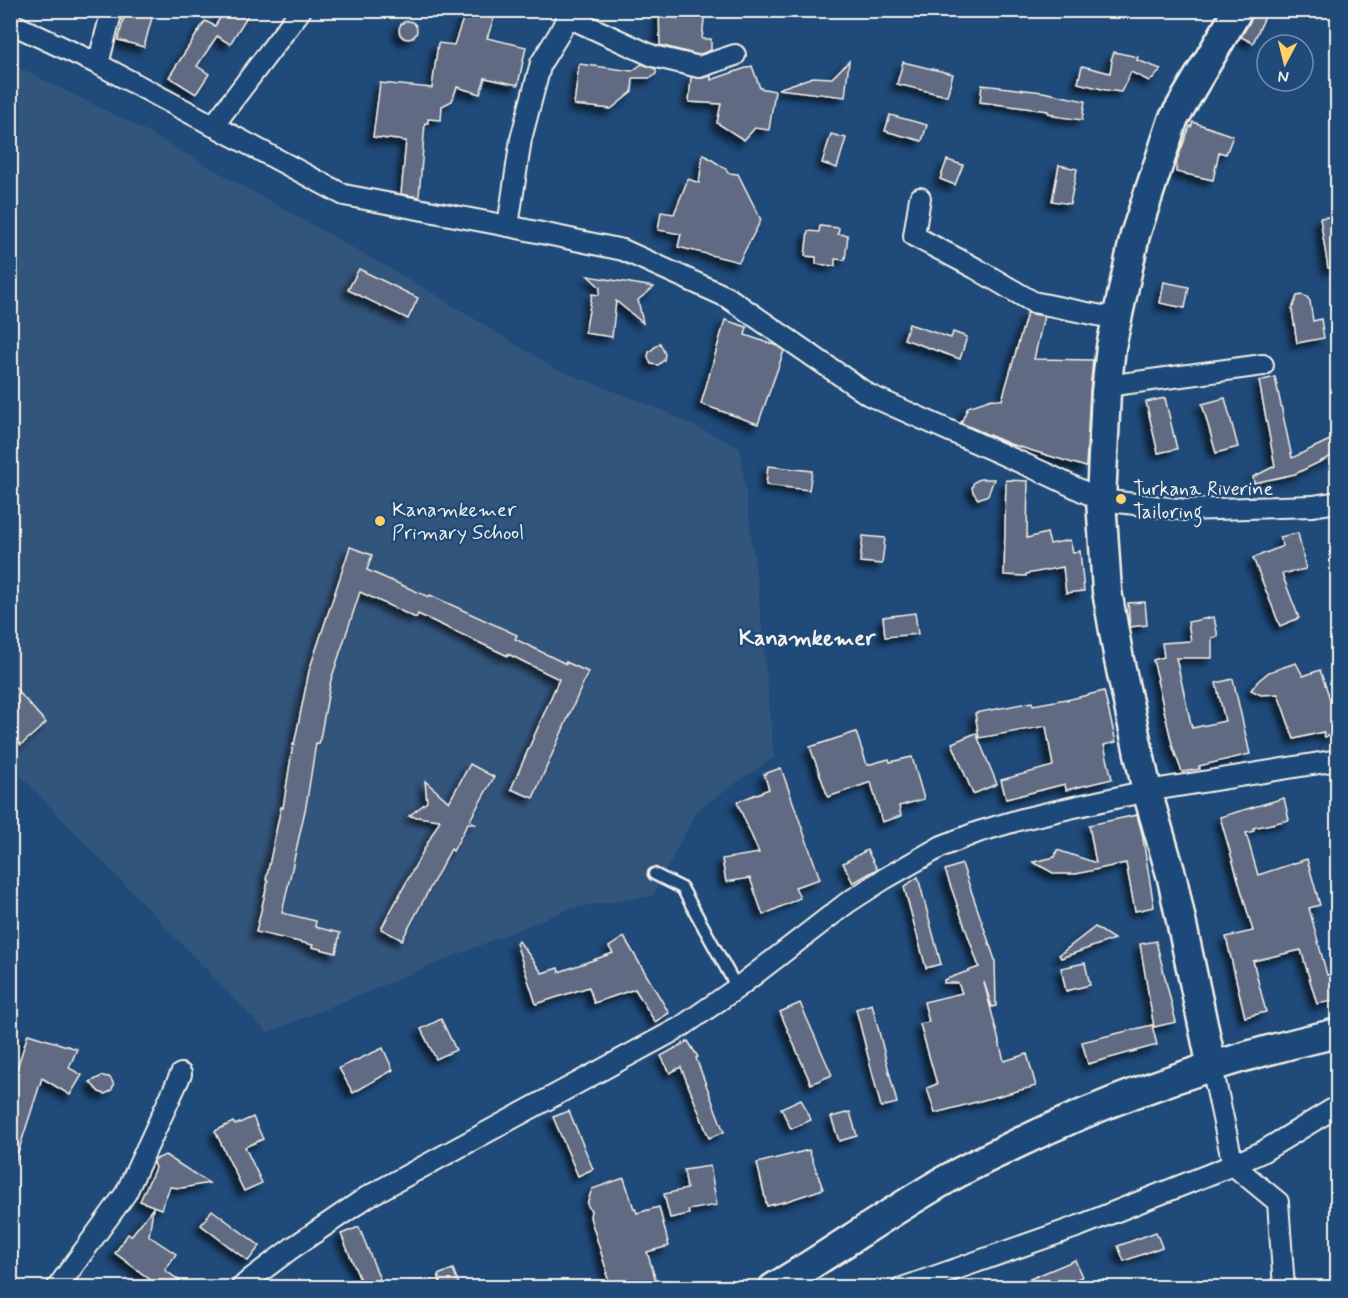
<svg xmlns="http://www.w3.org/2000/svg" width="1348" height="1298" viewBox="0 0 1348 1298" font-family="Mynerve,sans-serif">
	<style>
		.built { fill: #33547c }
		.building { fill: #616b82; stroke: #f4f1e8; stroke-width: 1.5; filter: url(#shadow) }
		.lines { fill: none; stroke-linecap: round; stroke-linejoin: round }
		.lane-casing { stroke: #f4f1e8; stroke-width: 15 }
		.street-casing { stroke: #f4f1e8; stroke-width: 24 }
		.secondary-casing { stroke: #f4f1e8; stroke-width: 33 }
		.lane { stroke: #1f4a7a; stroke-width: 10 }
		.street { stroke: #1f4a7a; stroke-width: 20 }
		.secondary { stroke: #1f4a7a; stroke-width: 28 }
		.poi-dot { fill: #ffd166; stroke: #1f4a7a; stroke-width: 2 }
		.labels { text-anchor: middle; stroke-width: 5; stroke-linejoin: round; paint-order: stroke }
		.poi-label { font-size: 20px; fill: #f4f1e8; stroke: #1f4a7a; text-anchor: start }
		.quarter-label { font-size: 22px; font-weight: bold; fill: #f4f1e8; stroke: #1f4a7a }
	</style>
	<defs>
		<filter id="shadow"><feDropShadow dx="-5.5" dy="5.5" stdDeviation="3" flood-color="#0009"/></filter>
	</defs>
	<rect width="100%" height="100%" fill="#1f4a7a"/>
	<filter id="ink" filterUnits="userSpaceOnUse"><feTurbulence type="fractalNoise" baseFrequency=".0167" numOctaves="2"/><feDisplacementMap in="SourceGraphic" scale="12" xChannelSelector="R" yChannelSelector="G"/><feConvolveMatrix kernelMatrix="1 2 1 2 8 2 1 2 1" color-interpolation-filters="sRGB"/></filter>
	<g filter="url(#ink)">
		<path class="built" d="M10,63l123,61 298,168 125,77 100,38 84,41 19,147 15,162 -77,53 -44,86 -82,12 -304,125 -256,-267z"/>
		<g class="building">
			<path d="M126,10h28l-10,37 -26,-7z"/>
			<path d="M225,10h26l-21,34 -13,-8 -20,30 12,8 -13,20 -27,-17 36,-56 10,5z"/>
			<path d="M466,10h7l21,8 -7,20 39,9 -8,38 -33,-7 -5,16 -23,-7 -5,14 -10,5 -1,14 -13,-1v4h-3l-6,74 -18,-3 5,-53 -33,-4 7,-54 52,5 6,-45 16,2z"/>
			<path d="M659,10h46l-3,29h9v11l-13,5 -38,-10z"/>
			<path d="M1254,10h14l-15,33 -12,-6 11,-19z"/>
			<circle cx="408" cy="30" r="9"/>
			<path d="M1114,52l24,5 -1,3 24,9 -8,10 -4,2 -18,-9 -10,20 -15,-2 -28,-7 4,-17 28,7 2,-12 -1,-1z"/>
			<path d="M849,61l-4,36 -67,-8 35,-12 19,1z"/>
			<path d="M903,62l50,12 -6,22 -50,-12z"/>
			<path d="M579,64l53,7 10,-7 14,5v5l-5,4h-18l-1,14 -21,17 -37,-4z"/>
			<path d="M752,66l8,22 15,3 -6,39 -14,-2 -11,12 -27,-17 4,-19 -32,-2 2,-25 11,1 9,-2v4z"/>
			<path d="M982,85l61,7 42,9 -3,19 -29,-4 1,-2 -6,-1v-2l-68,-9z"/>
			<path d="M890,115l37,10 -5,16 -37,-10z"/>
			<path d="M1193,122l40,14 -7,18 -7,-2 -6,28 -37,-8 1,-12 13,-34 1,1z"/>
			<path d="M831,134l15,4 -9,30 -15,-5z"/>
			<path d="M703,154l23,15 2,4 10,1 23,46 -22,42 -61,-15 3,-13 -23,-4 3,-18 13,2 14,-35 11,4z"/>
			<path d="M947,160l16,5 -8,20 -15,-6z"/>
			<path d="M1059,165l18,4 -7,35 -18,-3z"/>
			<path d="M1336,216l2,11v41h-10l-8,-50z"/>
			<path d="M820,226l19,2 -1,6 10,1 -3,25 -10,-1v7l-19,-2v-7l-11,-1 3,-25 11,1z"/>
			<path d="M359,269l59,29 -10,21 -60,-29z"/>
			<path d="M588,276l66,11 -16,13 5,23 -27,-22 -4,36 -27,-4 7,-39 7,1 1,-8z"/>
			<path d="M1164,282l25,5 -4,21 -25,-5z"/>
			<path d="M1302,295l5,2 3,4 3,20 8,-2 3,19 -27,5 -5,-34 5,-13z"/>
			<path d="M1027,313l17,3 -10,43 59,1 -3,31 -4,76 -76,-23 -49,-21 7,-16 24,-8 10,1z"/>
			<path d="M725,320l22,7 -2,8 32,11 7,5 -26,73 -57,-20z"/>
			<path d="M909,324l42,14 2,-6 14,5 -7,22 -56,-20z"/>
			<path d="M660,343l5,11 -1,6 -6,5 -7,-1 -3,-7 1,-5z"/>
			<path d="M1275,377l17,81 46,-22v17l-43,21 -41,9 -1,-6 22,-11 -16,-85z"/>
			<path d="M1165,398l12,51 -19,4 -12,-51z"/>
			<path d="M1225,398l13,49 -22,6 -14,-49z"/>
			<path d="M768,466l44,5 -3,19 -43,-5z"/>
			<path d="M980,479h14l-6,16 -10,4 -5,-7 -1,-5 2,-5z"/>
			<path d="M1006,480l22,1 -1,57 20,-5 3,11 20,-4 3,13 7,-2 4,40 -18,2 -3,-26 -37,7v2l-22,-1z"/>
			<path d="M1298,533l8,36 -24,5 17,44 -19,8 -27,-68 30,-12 -3,-9z"/>
			<path d="M863,536l22,2 -3,26 -22,-2z"/>
			<path d="M350,547l22,8 -5,15 62,27 1,-2 87,40 -2,4 51,25v-2l22,10 -55,126 -22,-9 48,-110 -51,-25v2l-90,-42 -2,4 -56,-26 -29,88 -12,64 -3,-1 -10,63 -24,107 34,8 -1,6 25,6 -4,20 -24,-6 1,-2 -57,-13 12,-51 -2,-1 15,-73 2,1 10,-64 1,1 15,-74z"/>
			<path d="M1145,602l2,23 -17,2 -2,-24z"/>
			<path d="M915,613l3,21 -33,3 -2,-20z"/>
			<path d="M1214,617l4,20 -6,1v20h-36l16,70 33,-7 -9,-38 17,-4 17,75 -51,12 1,3 -18,3 -9,-24 -16,-68 1,-1 -5,-19 11,-3 -2,-14 29,-2 -3,-19z"/>
			<path d="M1296,663l7,13 17,-6 14,40 4,-1v23l-13,5 -2,-5 -29,7 -16,-45 -17,1 -10,-5 7,-9 11,-9z"/>
			<path d="M10,682l36,41 -25,22 -11,-13z"/>
			<path d="M1104,691l12,51 -12,3 8,34 -46,11 -1,-6 -59,15 -5,-19 52,-14 -7,-40 -67,12 -4,-25 57,-11 1,3 33,-6 1,1z"/>
			<path d="M856,732l11,33 22,-6 1,3 22,-5 12,42 -25,7 2,10 -19,6 -11,-40 -43,15 -18,-50z"/>
			<path d="M976,733l21,51 -24,10 -21,-51z"/>
			<path d="M470,764l24,13 -24,43 5,4 -7,-1 -15,28 -2,-2 -49,91 -21,-11 59,-109 -31,-4 18,-14 -2,-21 24,21z"/>
			<path d="M781,768l39,111 -25,8 5,11 -37,17 -13,-37 -24,4 -4,-23 37,-6 -22,-51 32,-13 -5,-15z"/>
			<path d="M1284,798l5,22 -36,8 1,3 -8,2 12,42 49,-16 13,46 -11,3 18,67 11,-2v27l-21,4 -16,-54 -48,11 13,51 -21,5 -19,-80 27,-6 -33,-114z"/>
			<path d="M1137,815l5,18 12,74 -19,4 -9,-48 -50,11h-21l-22,-12 22,-5 2,-7 39,13 -7,-38z"/>
			<path d="M867,850l10,19 -24,14 -10,-20z"/>
			<path d="M962,864l33,96 1,46 -4,1 -8,-25 20,79 23,-7 9,32 -101,27 -8,-25 10,-4 -17,-60 9,-2 -5,-20 38,-9 -4,-10h-14v-3l35,-13 -34,-97z"/>
			<path d="M918,877l23,87 -15,4 -22,-81z"/>
			<path d="M1095,927l19,12 -53,19 -2,-3z"/>
			<path d="M624,937l45,76 -14,9 -20,-33 -41,14 -5,-16 -53,17 -20,-61 3,-2 23,32 16,-5 1,4 54,-19 -4,-6z"/>
			<path d="M1156,941l20,81 -22,5 -14,-83z"/>
			<path d="M1085,963l5,22 -24,6 -5,-23z"/>
			<path d="M800,1003l32,72 -21,9 -31,-72z"/>
			<path d="M872,1004l25,99 -16,4 -25,-98z"/>
			<path d="M441,1019l15,31 -20,9 -15,-30z"/>
			<path d="M1152,1025l5,20 -69,19 -6,-22z"/>
			<path d="M28,1034l49,15 -8,19 13,7 -12,20 -28,-17 -28,87h-4v-75z"/>
			<path d="M688,1041l10,16 -2,1 28,74 -15,6 -28,-71 -11,6 -9,-17z"/>
			<path d="M383,1048l10,22 -40,23 -14,-25z"/>
			<path d="M102,1076l7,1 2,2 3,6 -3,6 -6,3 -6,-2 -9,-10z"/>
			<path d="M801,1099l10,21 -20,9 -10,-21z"/>
			<path d="M569,1111l24,58 -15,7 -25,-59z"/>
			<path d="M850,1112l7,24 -18,5 -8,-24z"/>
			<path d="M253,1117l10,22 -18,8 17,36 -18,8 -29,-60 18,-9 2,3z"/>
			<path d="M809,1150l14,39 -36,12 -20,5 -10,-43z"/>
			<path d="M165,1155l44,28 -27,5 -12,-1 -9,22 -21,-8 15,-33 -2,-6 1,-2z"/>
			<path d="M710,1166l7,39 -29,5 1,4 -19,4 -6,-24 23,-5 -3,-19z"/>
			<path d="M624,1178l10,31 1,-1 2,5 22,-6 10,39 -22,6 11,35h-47l-5,-14 1,-1 -17,-55 1,-6 -4,-7 5,-15z"/>
			<path d="M153,1208l-4,28 27,18 -11,16 23,17h-28l-45,-34 13,-19 3,2z"/>
			<path d="M212,1210l48,36 -12,15 -47,-36z"/>
			<path d="M359,1227l24,60h-20l-22,-53z"/>
			<path d="M1156,1232l6,15 -38,14 -6,-15z"/>
			<path d="M1075,1260l7,17 -25,10h-46z"/>
			<path d="M453,1269l7,18h-18l-4,-12z"/>
		</g>
		<g class="lines">
			<defs>
				<path id="lane" d="M654,874l28,14 55,100"/>
				<g id="street">
					<path d="M568,17l85,39 46,11 36,-12"/>
					<path d="M10,23l88,41 246,131 164,31 115,24 104,47 142,98 180,80 52,25 85,10 127,-4 25,-4"/>
					<path d="M98,64l14,-54"/>
					<path d="M213,126l88,-116"/>
					<path d="M920,198l-6,38 61,32 58,34 84,17"/>
					<path d="M508,226l13,-87 20,-76 18,-29 12,-24"/>
					<path d="M1107,386l156,-21"/>
					<path d="M57,1288l69,-95 55,-119"/>
					<path d="M241,1288l11,-10 40,-30 75,-51 314,-170 56,-39 110,-85 37,-24 58,-33 36,-14 44,-13 52,-12 73,-16 191,-31"/>
					<path d="M902,1288l177,-62 154,-61 -21,-98"/>
					<path d="M1284,1288l-6,-86 -45,-37 29,-13 76,-46"/>
				</g>
				<g id="secondary">
					<path d="M1212,1067l-40,-189 -25,-87 -28,-131 -12,-69 -6,-91 5,-108 5,-45 24,-112 38,-115 65,-110"/>
					<path d="M773,1288c59,-35 114,-75 174,-109 21,-12 43,-22 65,-33 103,-50 213,-88 326,-113"/>
				</g>
			</defs>
			<use href="#lane" class="lane-casing"/>
			<use href="#street" class="street-casing"/>
			<use href="#secondary" class="secondary-casing"/>
			<use href="#lane" class="lane"/>
			<use href="#street" class="street"/>
			<use href="#secondary" class="secondary"/>
		</g>
	</g>
	<g class="poi-dot">
		<circle cx="1121" cy="499" r="6"/>
		<circle cx="380" cy="521" r="6"/>
	</g>
	<g class="labels">
		<g class="poi-label">
			<text x="1133" y="495">Turkana Riverine<tspan x="1133" dy="23">Tailoring</tspan></text>
			<text x="392" y="516">Kanamkemer<tspan x="392" dy="23">Primary School</tspan></text>
		</g>
		<g class="quarter-label">
			<text x="807" y="645">Kanamkemer</text>
		</g>
	</g>
	<rect width="1348" height="1298" fill="none" stroke="#1f4a7a" stroke-width="36"/>
	<rect x="18" y="18" width="1312" height="1262" fill="none" stroke="#f4f1e8" stroke-width="2" filter="url(#ink)"/>
	<g transform="translate(1285 63) rotate(187)"><circle r="28" fill="#1f4a7a" stroke="#748da6" stroke-width="1.5"/>
	<path d="M0-4.5L10 22L0 15L-10 22Z" fill="#ffd166"/>
	<text y="-9" font-size="16" font-weight="bold" text-anchor="middle" fill="#f4f1e8">N</text>
	</g>
</svg>
